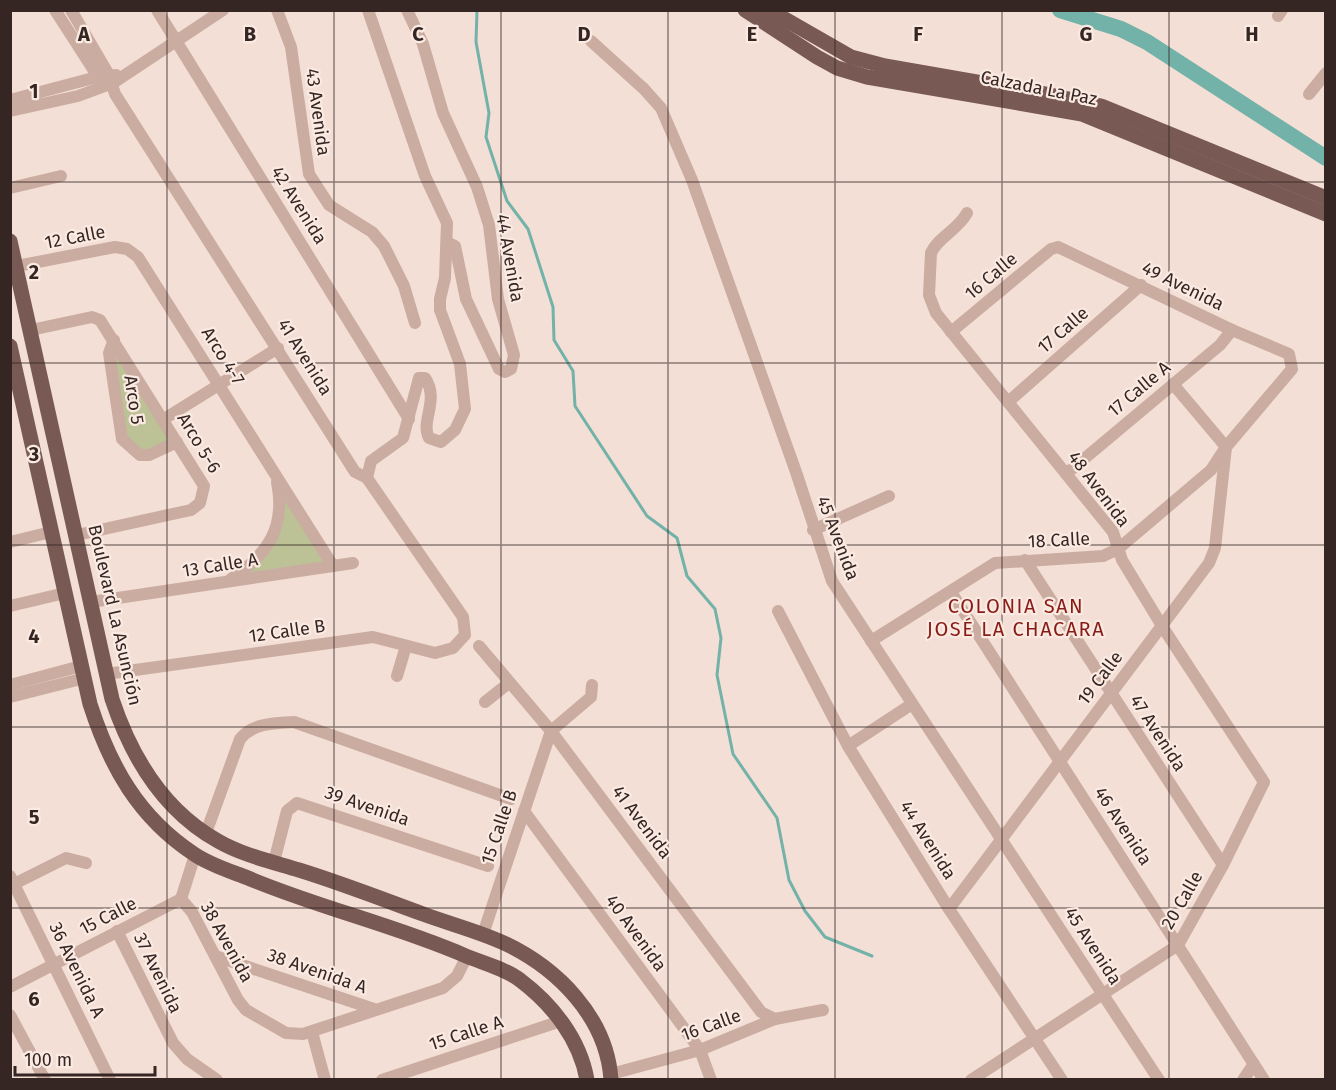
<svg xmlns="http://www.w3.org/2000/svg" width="1336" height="1090" viewBox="0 0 1336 1090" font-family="'Fira Sans',sans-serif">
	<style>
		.green { fill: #bcc295 }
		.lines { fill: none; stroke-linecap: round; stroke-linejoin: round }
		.stream { stroke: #73b2a8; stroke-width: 3 }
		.river { stroke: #73b2a8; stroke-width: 16 }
		.minor { stroke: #cbaca1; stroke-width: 12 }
		.major { stroke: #785954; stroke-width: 15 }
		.grid { fill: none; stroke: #352624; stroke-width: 1.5; stroke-opacity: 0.55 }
		.labels { text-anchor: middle; stroke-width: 4.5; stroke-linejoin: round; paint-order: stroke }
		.street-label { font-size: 18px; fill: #352624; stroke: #faeae2 }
		.neighbourhood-label { font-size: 20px; letter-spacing: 1.5px; fill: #8a1c17; stroke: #faeae2 }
		.grid-label { font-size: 20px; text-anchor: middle; font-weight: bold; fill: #352624; stroke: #faeae2; stroke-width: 4.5; stroke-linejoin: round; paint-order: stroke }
	</style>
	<rect width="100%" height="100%" fill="#f3dfd6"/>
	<g class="green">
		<path d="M115,347l59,94 -34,11 -15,-14 -13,-86z"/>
		<path d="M284,491l43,73 -87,12 14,-8z"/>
	</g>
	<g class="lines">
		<path class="stream" d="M477,10l-1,32 13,71 -3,24 21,64 21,28 25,78 1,33 19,31 2,35 72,110 30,22 10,38 28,33 6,29 -4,37 16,79 44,64 12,62 16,31 20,26 47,19"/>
		<path class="river" d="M1060,10l61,19 26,13 179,116"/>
		<g class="minor">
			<path d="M55,10l47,73"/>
			<path d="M71,10l38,65 6,19 240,378 12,6 96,139 2,18 -12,13 -18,5 -62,-16 -267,37"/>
			<path d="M157,10l252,409"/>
			<path d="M277,10l14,37 18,127 20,31 43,27 12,14 20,40 11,37"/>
			<path d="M407,10l16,34 20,69 34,74 12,38 9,74 16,56 -3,14 -6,3 -6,-3 -33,-70 -11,-53 -8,-4"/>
			<path d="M1278,16l4,-6"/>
			<path d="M591,41l53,48 17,19 31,72 104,292 36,109 327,499"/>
			<path d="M1309,94l17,-21"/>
			<path d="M10,100l87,-23 19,-2"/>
			<path d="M10,111l68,-15 35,-13 110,-73"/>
			<path d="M10,188l51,-12"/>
			<path d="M967,213c-9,17 -29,24 -36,40l-2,42 7,18 177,219 9,28 40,66 102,156 -41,83 -45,80 -207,135"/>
			<path d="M17,266l98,-19 12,2 11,8 195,309"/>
			<path d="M31,330l61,-13 8,3 104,166 -4,17 -9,7 -114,25"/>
			<path d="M114,340l-5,13 13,86 18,16h9l28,-13"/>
			<path d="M1008,402l133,-117"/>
			<path d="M164,419l114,-71"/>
			<path d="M1066,474l154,-129 12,-15"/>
			<path d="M367,478l4,-17 32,-23 16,-60h6c15,22 -5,43 4,60l12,4 14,-12 10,-21 -5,-45 -20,-54v-11l5,-21 2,-55 -22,-47 -57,-166"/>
			<path d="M813,530l76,-34"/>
			<path d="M10,542l41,-10"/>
			<path d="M1025,560l198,305"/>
			<path d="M231,579c37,-25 55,-51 46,-97"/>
			<path d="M951,592l313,488"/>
			<path d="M91,602l262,-39"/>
			<path d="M10,606l55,-13"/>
			<path d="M778,611l70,135 101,163 113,171"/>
			<path d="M871,641l124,-78 108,-7 15,-7 93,-79 15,-23 66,-78 -3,-15 -57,-24 -174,-83 -7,2 -100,83"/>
			<path d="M479,646l72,85 210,281 14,7"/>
			<path d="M397,676l9,-30"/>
			<path d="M10,685l71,-19"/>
			<path d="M10,697l75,-19"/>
			<path d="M485,702l24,-19"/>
			<path d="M848,746l64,-42"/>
			<path d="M524,811l176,239 11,30"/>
			<path d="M206,833l34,-94c13,-16 34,-16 54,-17l217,77"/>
			<path d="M274,862l13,-51 10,-8 191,63"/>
			<path d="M10,876l100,204"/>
			<path d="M14,884l52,-26 20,5"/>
			<path d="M181,899l11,13 46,88 8,10 40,23 17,1 140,-46 14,-12 10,-20"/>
			<path d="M949,909l260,-346 6,-15 11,-101 -53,-63"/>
			<path d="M117,931l56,112 14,16 30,21"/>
			<path d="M483,934l68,-203 40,-34 1,-12"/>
			<path d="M215,956l159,53"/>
			<path d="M10,987l171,-88 14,-44"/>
			<path d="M10,1015l35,65"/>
			<path d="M312,1032l13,48"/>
			<path d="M611,1074l89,-24 75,-31 48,-9"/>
			<path d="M382,1080l179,-59"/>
			<path d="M1243,1080l11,-16"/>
		</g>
		<g class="major">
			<path d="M745,10l72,47 20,11 30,9 215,37 244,100"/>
			<path d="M769,10l82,47 34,9 156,27 60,13 225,92"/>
			<path d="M10,241l102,458c19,57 52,112 106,142 24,14 55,21 81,29 42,13 83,29 124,44 27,10 55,17 81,29 53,25 103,74 107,137"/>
			<path d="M10,346l80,358c20,62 48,113 104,150 16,11 36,17 54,24 71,30 147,47 218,78 17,7 40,13 54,24 32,24 60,59 67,100"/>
		</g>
	</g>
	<path class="grid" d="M167,10v1070M334,10v1070M501,10v1070M668,10v1070M835,10v1070M1002,10v1070M1169,10v1070M10,182h1316M10,363h1316M10,545h1316M10,727h1316M10,908h1316"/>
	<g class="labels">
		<g class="street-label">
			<text transform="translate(1039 88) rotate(11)" y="6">Calzada La Paz</text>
			<text transform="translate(318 112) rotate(82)" y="6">43 Avenida</text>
			<text transform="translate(299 205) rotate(58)" y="6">42 Avenida</text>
			<text transform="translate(75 237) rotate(-11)" y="6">12 Calle</text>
			<text transform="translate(510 258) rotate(80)" y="6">44 Avenida</text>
			<text transform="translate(991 276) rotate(-40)" y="6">16 Calle</text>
			<text transform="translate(1183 286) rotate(26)" y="6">49 Avenida</text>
			<text transform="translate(1063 330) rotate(-41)" y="6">17 Calle</text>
			<text transform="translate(223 356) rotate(58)" y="6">Arco 4-7</text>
			<text transform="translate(305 357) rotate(58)" y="6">41 Avenida</text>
			<text transform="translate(1139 389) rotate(-40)" y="6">17 Calle A</text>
			<text transform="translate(134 400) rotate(81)" y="6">Arco 5</text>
			<text transform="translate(199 443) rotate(59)" y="6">Arco 5-6</text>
			<text transform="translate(1099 489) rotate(53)" y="6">48 Avenida</text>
			<text transform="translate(838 538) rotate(69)" y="6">45 Avenida</text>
			<text transform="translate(1059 540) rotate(-3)" y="6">18 Calle</text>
			<text transform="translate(220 565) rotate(-9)" y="6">13 Calle A</text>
			<text transform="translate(115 615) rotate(77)" y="6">Boulevard La Asunción</text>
			<text transform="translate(287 631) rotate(-8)" y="6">12 Calle B</text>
			<text transform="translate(1100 678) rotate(-53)" y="6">19 Calle</text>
			<text transform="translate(1158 733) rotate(57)" y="6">47 Avenida</text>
			<text transform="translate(367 806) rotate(19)" y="6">39 Avenida</text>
			<text transform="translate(642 822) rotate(53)" y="6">41 Avenida</text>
			<text transform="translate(1123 826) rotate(57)" y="6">46 Avenida</text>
			<text transform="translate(499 827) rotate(-71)" y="6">15 Calle B</text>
			<text transform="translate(928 840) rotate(58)" y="6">44 Avenida</text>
			<text transform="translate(1182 900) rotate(-60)" y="6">20 Calle</text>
			<text transform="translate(108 916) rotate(-27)" y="6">15 Calle</text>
			<text transform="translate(636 933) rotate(54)" y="6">40 Avenida</text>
			<text transform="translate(227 942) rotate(61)" y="6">38 Avenida</text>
			<text transform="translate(1093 946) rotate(57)" y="6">45 Avenida</text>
			<text transform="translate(77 970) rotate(64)" y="6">36 Avenida A</text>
			<text transform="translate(317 971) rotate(19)" y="6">38 Avenida A</text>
			<text transform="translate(158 973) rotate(64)" y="6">37 Avenida</text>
			<text transform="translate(711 1025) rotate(-20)" y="6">16 Calle</text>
			<text transform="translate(466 1033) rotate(-18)" y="6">15 Calle A</text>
		</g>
		<g class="neighbourhood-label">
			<text x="1016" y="613">COLONIA SAN<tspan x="1016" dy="23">JOSÉ LA CHACARA</tspan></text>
		</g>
	</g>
	<g class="grid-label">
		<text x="84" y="41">A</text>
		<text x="250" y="41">B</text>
		<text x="418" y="41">C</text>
		<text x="584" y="41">D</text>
		<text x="752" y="41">E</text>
		<text x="918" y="41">F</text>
		<text x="1086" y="41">G</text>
		<text x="1252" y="41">H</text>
		<text x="34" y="98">1</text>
		<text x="34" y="279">2</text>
		<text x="34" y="461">3</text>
		<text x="34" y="643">4</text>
		<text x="34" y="824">5</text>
		<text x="34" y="1006">6</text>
	</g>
	<rect width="1336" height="1090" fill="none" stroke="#352624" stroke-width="24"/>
	<path d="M15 1066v9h140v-9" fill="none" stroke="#352624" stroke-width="3"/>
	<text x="24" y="1066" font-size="18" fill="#352624" stroke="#faeae2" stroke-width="4.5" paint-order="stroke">100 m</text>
</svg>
